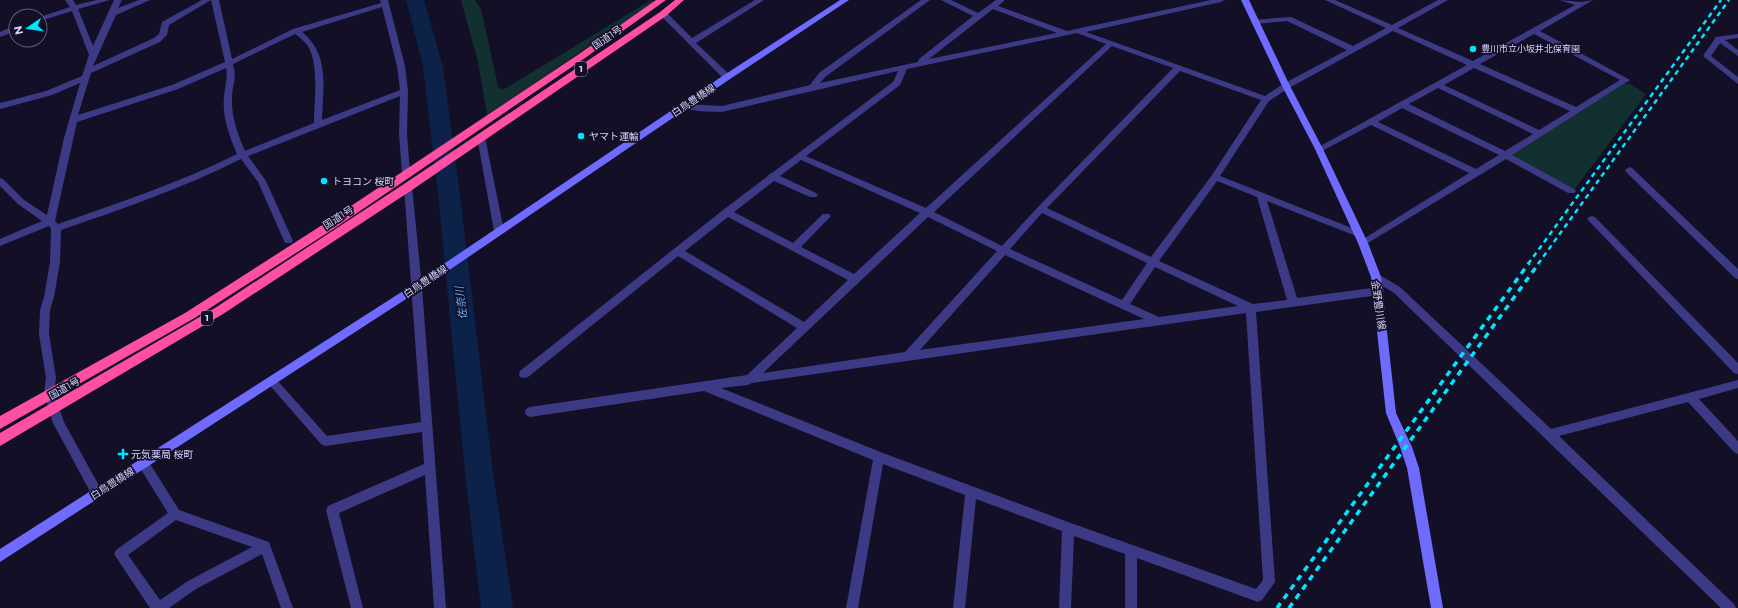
<svg xmlns="http://www.w3.org/2000/svg" width="1738" height="608" viewBox="0 0 1738 608" font-family="Montserrat,'Noto Sans JP',sans-serif">
	<style>
		.green { fill: #12302f }
		.lines { fill: none; stroke-linecap: round; stroke-linejoin: round }
		.river { fill: #0c2248; fill-rule: evenodd }
		.street { fill: #3d3a85; fill-rule: evenodd }
		.secondary { fill: #6f6bff; fill-rule: evenodd }
		.highway { fill: #ff4fa3; fill-rule: evenodd }
		.rail-far1 { stroke: #00e5ff; stroke-width: 2.5; stroke-dasharray: 5 4; stroke-linecap: butt }
		.rail { stroke: #00e5ff; stroke-width: 3.5; stroke-dasharray: 6 5.5; stroke-linecap: butt }
		.poi-dot { fill: #00e5ff; stroke: #130f26; stroke-width: 1.5 }
		.labels { text-anchor: middle; stroke-width: 3.5; stroke-linejoin: round; paint-order: stroke }
		.far-poi-label { font-size: 9px; fill: #d9d4ff; stroke: #130f26; text-anchor: start }
		.shield { fill: #130f26; stroke: #9e99be; stroke-width: 1 }
		.shield-label { font-size: 9px; font-weight: bold; fill: #d9d4ff }
		.street-label { font-size: 10px; fill: #d9d4ff; stroke: #130f26 }
		.poi-label { font-size: 10px; fill: #d9d4ff; stroke: #130f26; text-anchor: start }
		.water-label { font-size: 11px; font-style: italic; fill: #62b6ff; stroke: #130f26 }
	</style>
	<rect width="100%" height="100%" fill="#130f26"/>
	<g class="green">
		<path d="M461,0h14l6,9 17,77 3,3 5,-1 145,-88 3,2 -167,113 -9,-53z"/>
		<path d="M1624,84h6l16,10 -72,96 -61,-33 -2,-4z"/>
	</g>
	<g class="lines">
		<path class="river" d="M406,0h18l19,67 18,136 32,270 20,135h-32l-16,-135 -26,-270 -16,-136z"/>
		<g class="street">
			<path d="M65,0h8l3,5 21,-5h13l-32,9 15,37 21,-46h8l-4,8 21,-8h11l-34,15 -23,51 61,-28 5,-4 3,-12 40,-22h9l-42,25 -2,10 -7,7 -69,31 -13,42 94,-30 53,-23 -14,-62h8l13,59 61,-30 88,-26 -1,-3h8l17,66 3,25 -1,42 3,41 -1,2h-6l-1,-2 -3,-41 1,-37 -152,60 18,25 27,60 -2,2h-6l-27,-61 -17,-23c-58,29 -119,50 -180,71l-1,32 -6,35 -4,13 -1,24 7,44 -2,16 10,28 39,71 -2,4 -4,1 -4,-1 -40,-74 -9,-29 2,-16 -7,-44 1,-24 4,-13 6,-35 1,-33 -2,-3 -49,20v-7l42,-18 -24,-17 -18,-18v-8l3,1 21,21 23,15 17,-77 16,-55 -28,12 -52,14v-6l46,-12 36,-15 7,-21 -17,-44 -32,10v-4l30,-10zM382,7l15,59 3,24 -78,30c1,-32 8,-66 -20,-88zM295,34c5,4 11,8 14,14 10,19 5,54 5,75l-69,28c-8,-18 -14,-35 -13,-55 1,-14 5,-17 1,-32zM226,68c2,10 -1,17 -2,28 -2,21 5,39 13,58 -58,29 -119,49 -179,70l-3,-3 22,-99 101,-33z"/>
			<path d="M755,0h9l-68,43 34,32v4h-6l-65,-65 4,-2h3l26,26z"/>
			<path d="M921,0h9l-105,77 -5,6 98,-21 1,-3 54,-43 -32,-16h10l27,13 18,-13h9l-7,6 69,25 144,-31h14l-4,2 -135,30 179,64 18,-12 64,-34 -60,-29 -32,3 -4,-2 1,-2 39,-3 62,29 33,-18 -61,-28h10l57,25 46,-25h10l-50,28 75,33 102,-56 -16,-5 22,2 12,-2 -53,31 90,49 -118,75 62,34 2,2 -2,2h-6l-62,-34 -143,87 -5,-3 2,-2 109,-68 -98,-48 -49,26 -3,1 -4,-3 152,-84 -74,-34 -104,57 -20,13 -49,75 142,56 2,2 -2,2h-6l-89,-35 30,97 82,-11 3,1 2,3 -2,3 -3,1 -123,17 19,270 -13,18 -4,2 -121,-44v50h-12v-54l-51,-18 -3,72h-12l3,-77 -86,-32 -11,109h-12l12,-113 -82,-31 -25,144h-12l27,-148 -169,-69 -174,26 -4,-2 -1,-3 1,-3 4,-2 217,-32 50,-47 -119,-72 -150,121 -4,1 -4,-1 -1,-3 1,-3 203,-161 45,-34 1,-2 3,-1 121,-91 5,-11 -176,41c-14,0 -27,-1 -40,-4v-4l40,2 88,-21 9,-12zM993,9l64,24 -128,26zM1077,33l29,11 -180,164 -120,-52 94,-71 7,-16zM1534,34l86,46 -44,27 -96,-43zM1112,46l61,22 -135,139 -36,39 -68,-34zM1474,68l96,43 -31,19 -95,-45zM1180,71l81,29 -49,75 -61,82 -104,-49zM1438,88l95,46 -28,17 -96,-47zM1402,108l97,47 -23,14 -98,-47zM801,160l119,53 -66,61 -53,-27 28,-29 2,-2 -2,-2h-6l-30,29 -59,-31 40,-31 36,16h6l2,-2 -2,-2 -36,-17zM1217,181l40,16 30,103 -34,4 -94,-43zM1042,213l105,50 -25,37 -112,-51zM728,217l120,63 -44,42 -119,-71zM928,217l69,34 -92,101 -142,21zM1005,255l139,64 -224,31zM1155,267l83,39 -79,11 -29,-13zM1246,313l17,267 -7,9 -188,-67 -185,-69 -162,-65 27,-3 4,-2z"/>
			<path d="M13,26h3v5l-16,6v-5z"/>
			<path d="M1738,34v4l-13,2 13,10v6l-18,-13 -9,13 27,21v7l-35,-28 13,-19z"/>
			<path d="M481,134l4,3 19,94 -5,3 -5,-3 -17,-94z"/>
			<path d="M1629,167l3,1 106,101v10l-3,-1 -109,-106 -1,-2z"/>
			<path d="M408,184l4,3 10,100 24,321h-12l-9,-133 -86,38 24,95h-12l-25,-98 2,-4 96,-42 -2,-32 -97,14 -4,-2 -55,-63 1,-3 4,-1 4,1 52,58 94,-14 -17,-235z"/>
			<path d="M1592,216l3,1 143,146v11l-4,-1 -145,-152 -2,-2 2,-2z"/>
			<path d="M1376,273l24,14 151,142 187,-49v8l-39,11 39,42v13l-4,-2 -46,-50 -129,34 175,168 2,4h-15l-327,-315 -21,-13 -2,-3 2,-3z"/>
			<path d="M143,458l4,1 32,51 90,32 24,66h-12l-19,-54 -66,35 -27,19h-19l-36,-54 2,-4 52,-37 -31,-50 2,-4zM176,520l76,27 -64,34 -28,19 -32,-45z"/>
		</g>
		<g class="secondary">
			<path d="M840,0h9l-119,79 -310,211 -420,272v-13l414,-265 310,-209z"/>
			<path d="M1241,0h8l41,86 33,63 45,94 13,34 15,136 16,34 7,21 24,140h-12l-24,-140 -7,-21 -14,-34 -15,-136 -13,-34 -43,-94 -33,-63z"/>
		</g>
		<g class="highway">
			<path d="M656,0h10l-81,58 -247,168 -145,93 -193,110v-13l185,-103 145,-93 249,-166z"/>
			<path d="M675,0h9l-18,16 -254,174 -189,124 -223,132v-13l215,-125 189,-124 256,-172z"/>
		</g>
		<g class="rail-far1">
			<path d="M1528,264l193,-264"/>
			<path d="M1538,264l191,-264"/>
		</g>
		<g class="rail">
			<path d="M1277,608l252,-345"/>
			<path d="M1289,608l250,-345"/>
		</g>
	</g>
	<g class="poi-dot">
		<circle cx="1473" cy="49" r="4"/>
		<circle cx="581" cy="136" r="4"/>
		<circle cx="324" cy="181" r="4"/>
		<path d="M121 448h4v4h4v4h-4v4h-4v-4h-4v-4h4z"/>
	</g>
	<g class="labels">
		<g class="far-poi-label">
			<text x="1481" y="52">豊川市立小坂井北保育園</text>
		</g>
		<g class="shield">
			<rect x="575" y="62" width="12" height="14" rx="3"/>
			<rect x="201" y="311" width="12" height="14" rx="3"/>
		</g>
		<g class="shield-label">
			<text x="581" y="72">1</text>
			<text x="207" y="321">1</text>
		</g>
		<g class="street-label">
			<text transform="translate(607 37) rotate(-34)" y="4">国道1号</text>
			<text transform="translate(693 100) rotate(-34)" y="4">白鳥豊橋線</text>
			<text transform="translate(338 217) rotate(-33)" y="4">国道1号</text>
			<text transform="translate(425 281) rotate(-34)" y="4">白鳥豊橋線</text>
			<text transform="translate(1379 305) rotate(82)" y="4">金野豊川線</text>
			<text transform="translate(64 388) rotate(-30)" y="4">国道1号</text>
			<text transform="translate(112 483) rotate(-33)" y="4">白鳥豊橋線</text>
		</g>
		<g class="poi-label">
			<text x="589" y="140">ヤマト運輸</text>
			<text x="332" y="185">トヨコン 桜町</text>
			<text x="131" y="458">元気薬局 桜町</text>
		</g>
		<g class="water-label">
			<text transform="translate(461 303) rotate(-97)" y="4">佐奈川</text>
		</g>
	</g>
	<g transform="translate(28 28) rotate(257)"><circle r="19" fill="#130f26" stroke="#625e7d"/>
	<path d="M0-3L7 15L0 10L-7 15Z" fill="#00e5ff"/>
	<text y="-6" font-size="11" font-weight="bold" text-anchor="middle" fill="#d9d4ff">N</text>
	</g>
</svg>
